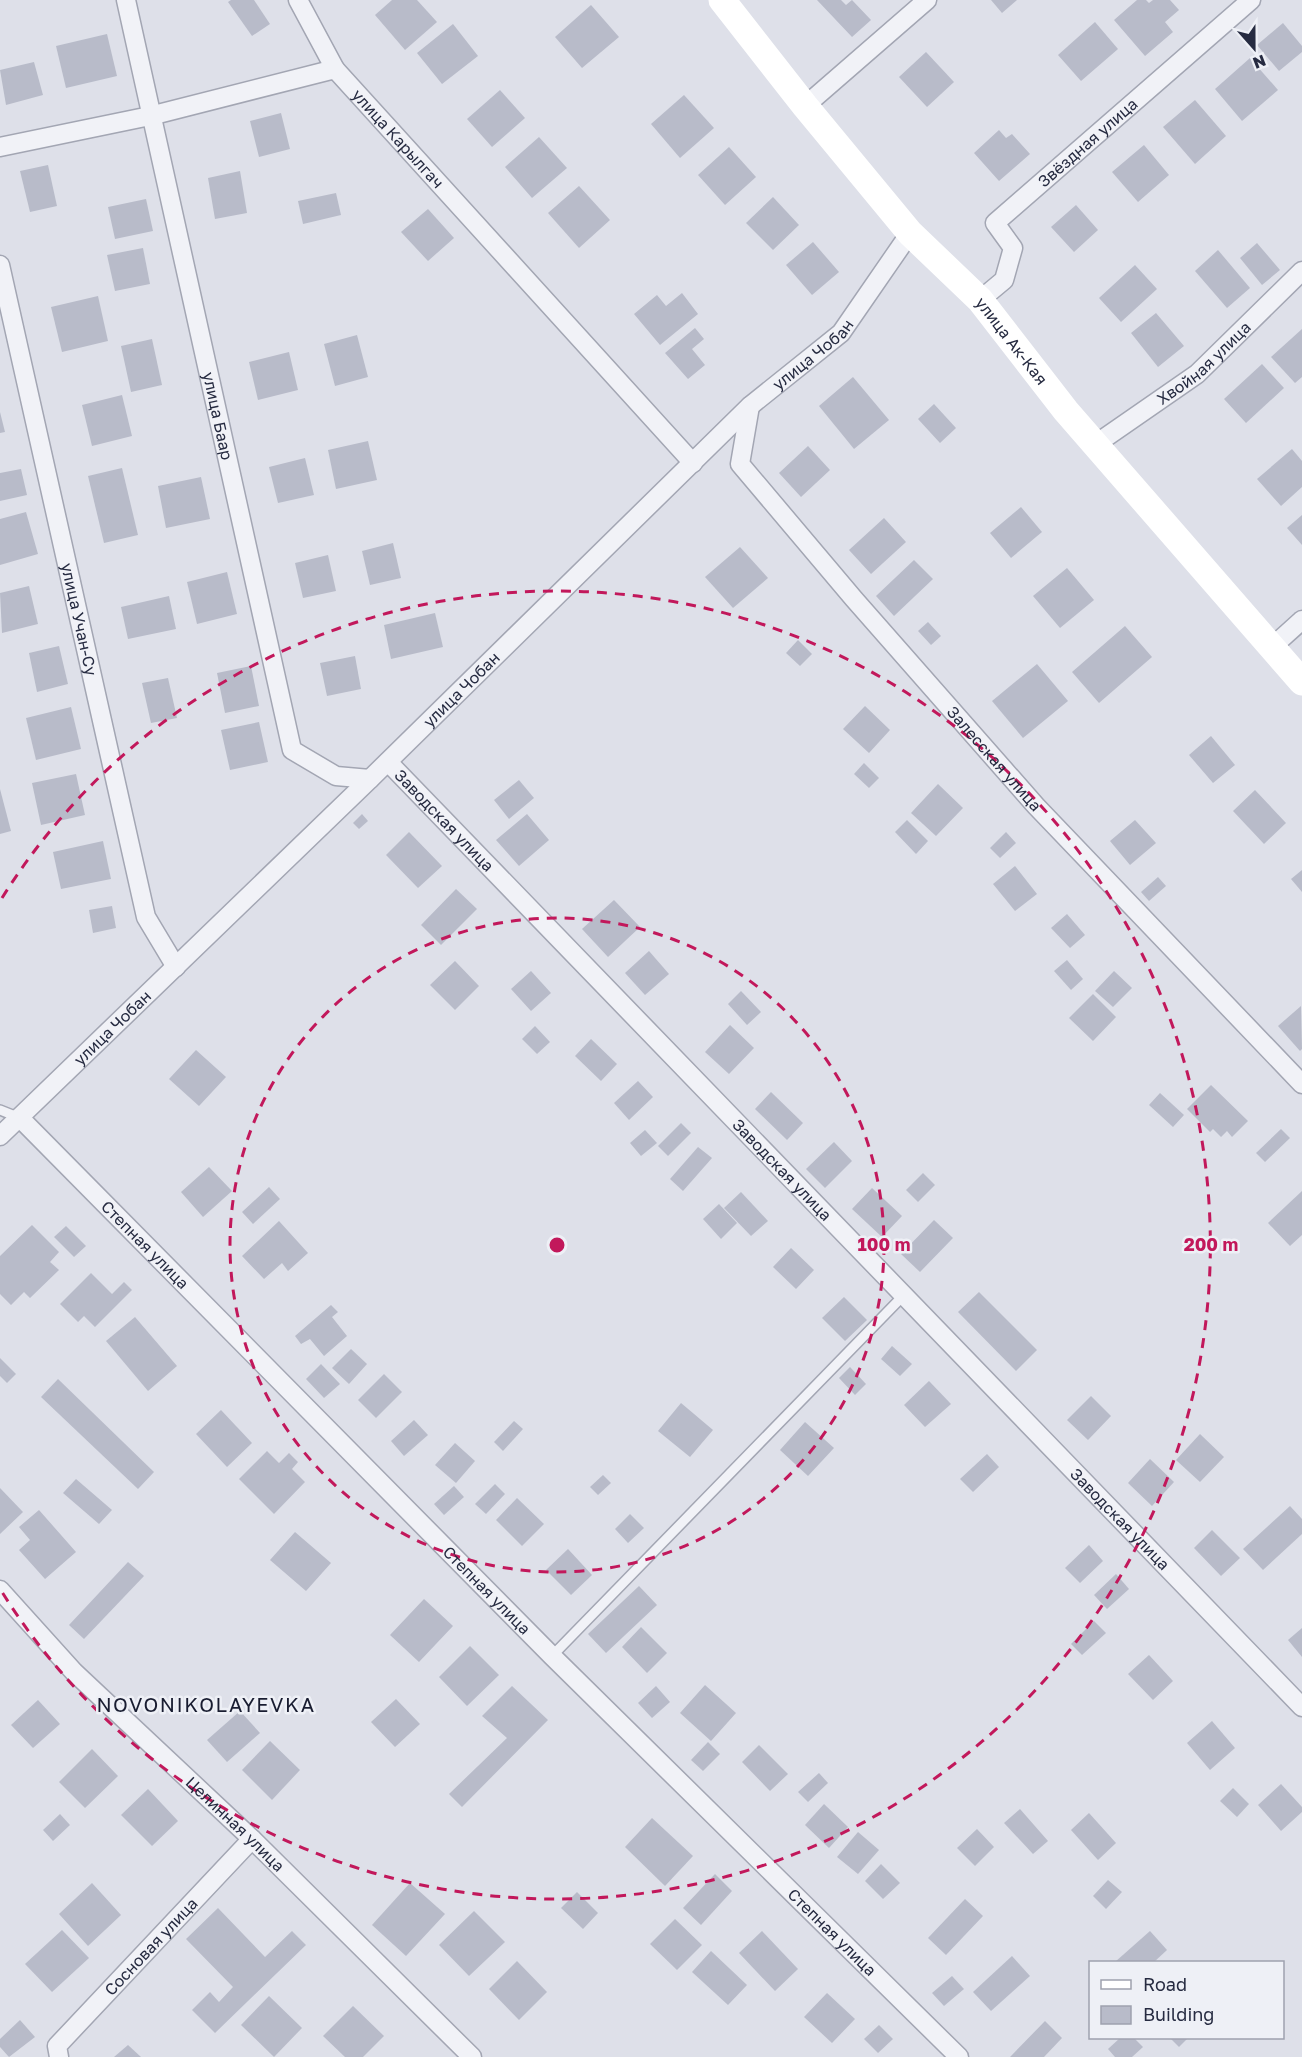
<svg xmlns="http://www.w3.org/2000/svg" width="1302" height="2057" viewBox="0 0 1302 2057" font-family="'Golos Text',sans-serif">
	<style>
		.building { fill: #b8bbc9 }
		.lines { fill: none; stroke-linecap: round; stroke-linejoin: round }
		.lane-casing { stroke: #a3a6b3; stroke-width: 12 }
		.street-casing { stroke: #a3a6b3; stroke-width: 21 }
		.lane { stroke: #f1f2f7; stroke-width: 9 }
		.street { stroke: #f1f2f7; stroke-width: 18 }
		.secondary { stroke: #fff; stroke-width: 27 }
		.ring { fill: none; stroke: #c2185b; stroke-width: 3; stroke-dasharray: 10 8 }
		.labels { text-anchor: middle; stroke-width: 5; stroke-linejoin: round; paint-order: stroke }
		.street-label { font-size: 16px; fill: #262b41; stroke: #eef0f6 }
		.quarter-label { font-size: 20px; letter-spacing: 1.5px; fill: #191d31; stroke: #eef0f6 }
		.centre { fill: #c2185b; stroke: #eef0f6; stroke-width: 3 }
		.ring-label { font-size: 18px; text-anchor: middle; font-weight: bold; fill: #c2185b; stroke: #eef0f6; stroke-width: 5; stroke-linejoin: round; paint-order: stroke }
	</style>
	<rect width="100%" height="100%" fill="#dee0e9"/>
	<g class="building">
		<path d="M231,0h23l16,24 -18,12 -24,-34z"/>
		<path d="M392,0h25l20,22 -32,28 -30,-35z"/>
		<path d="M817,0h24l5,5 6,-5 19,20 -19,17z"/>
		<path d="M991,0h26l-15,13z"/>
		<path d="M1137,0h9l3,3 4,-3h17l9,10 -14,12 8,10 -28,24 -31,-36z"/>
		<path d="M591,5l28,32 -37,31 -27,-31z"/>
		<path d="M1095,22l23,27 -37,32 -23,-26z"/>
		<path d="M1283,23l19,23v6l-23,19 -22,-26z"/>
		<path d="M453,24l25,32 -36,28 -25,-31z"/>
		<path d="M107,34l10,42 -51,12 -10,-42z"/>
		<path d="M926,52l28,30 -27,25 -28,-30z"/>
		<path d="M1250,58l28,32 -36,31 -27,-32z"/>
		<path d="M34,62l9,33 -37,10 -6,-35z"/>
		<path d="M500,90l25,28 -33,29 -25,-28z"/>
		<path d="M684,95l30,33 -34,30 -29,-34z"/>
		<path d="M1195,100l31,36 -31,28 -32,-37z"/>
		<path d="M281,113l9,36 -31,8 -9,-36z"/>
		<path d="M999,130l7,8 6,-4 18,20 -31,27 -25,-28z"/>
		<path d="M539,137l28,31 -35,30 -27,-31z"/>
		<path d="M1144,145l25,30 -31,27 -26,-30z"/>
		<path d="M729,147l27,30 -31,28 -27,-30z"/>
		<path d="M48,165l9,41 -27,6 -10,-41z"/>
		<path d="M240,171l7,42 -32,6 -7,-41z"/>
		<path d="M579,186l31,34 -31,28 -31,-35z"/>
		<path d="M336,193l5,22 -38,9 -5,-23z"/>
		<path d="M773,197l26,28 -26,25 -27,-27z"/>
		<path d="M146,199l7,32 -38,8 -7,-32z"/>
		<path d="M1076,205l22,25 -24,22 -23,-25z"/>
		<path d="M428,209l26,29 -26,23 -27,-29z"/>
		<path d="M813,242l26,30 -27,23 -26,-30z"/>
		<path d="M1257,243l23,27 -18,15 -22,-27z"/>
		<path d="M143,248l7,36 -35,7 -8,-36z"/>
		<path d="M1218,250l32,38 -23,20 -32,-37z"/>
		<path d="M1135,265l22,24 -36,33 -22,-24z"/>
		<path d="M682,293l16,21 -38,31 -26,-31 23,-19 9,11z"/>
		<path d="M98,296l10,45 -46,11 -11,-45z"/>
		<path d="M1156,313l28,33 -26,21 -27,-34z"/>
		<path d="M695,328l9,11 -12,10 13,16 -17,14 -23,-26z"/>
		<path d="M1302,329v48l-7,6 -24,-26z"/>
		<path d="M357,335l11,42 -33,9 -11,-42z"/>
		<path d="M152,339l10,46 -31,7 -10,-46z"/>
		<path d="M289,352l9,38 -40,10 -9,-38z"/>
		<path d="M1262,364l22,24 -38,35 -22,-24z"/>
		<path d="M853,377l36,43 -35,29 -35,-43z"/>
		<path d="M122,395l10,41 -40,10 -10,-41z"/>
		<path d="M934,404l22,24 -16,15 -22,-24z"/>
		<path d="M0,412l5,20 -5,1z"/>
		<path d="M368,441l9,39 -41,9 -8,-39z"/>
		<path d="M808,446l22,24 -29,27 -22,-24z"/>
		<path d="M1292,449l10,12v26l-21,19 -24,-27z"/>
		<path d="M305,458l9,37 -36,8 -9,-36z"/>
		<path d="M122,468l16,67 -34,8 -16,-67z"/>
		<path d="M21,469l6,26 -27,6v-28z"/>
		<path d="M201,477l9,42 -44,9 -8,-42z"/>
		<path d="M1021,507l21,25 -31,26 -21,-25z"/>
		<path d="M26,512l12,42 -38,11v-46z"/>
		<path d="M1302,515v30l-15,-17z"/>
		<path d="M884,518l22,24 -35,32 -22,-24z"/>
		<path d="M393,543l8,35 -31,7 -8,-34z"/>
		<path d="M740,547l28,31 -35,30 -28,-31z"/>
		<path d="M328,555l8,36 -33,7 -8,-35z"/>
		<path d="M914,560l19,19 -39,37 -18,-20z"/>
		<path d="M1067,568l27,32 -34,28 -27,-32z"/>
		<path d="M227,572l10,42 -40,10 -10,-42z"/>
		<path d="M29,586l9,38 -36,9 -2,-40z"/>
		<path d="M169,596l7,33 -48,10 -7,-32z"/>
		<path d="M435,613l8,34 -52,12 -7,-34z"/>
		<path d="M928,622l13,14 -10,9 -13,-14z"/>
		<path d="M1125,626l27,31 -53,46 -27,-31z"/>
		<path d="M798,640l14,14 -12,12 -14,-13z"/>
		<path d="M59,646l9,38 -31,8 -8,-39z"/>
		<path d="M355,656l6,33 -34,7 -7,-33z"/>
		<path d="M1037,664l31,37 -45,37 -31,-37z"/>
		<path d="M251,666l8,40 -34,7 -8,-40z"/>
		<path d="M168,678l9,40 -26,5 -9,-40z"/>
		<path d="M865,706l25,24 -21,23 -26,-24z"/>
		<path d="M71,707l10,42 -45,11 -10,-42z"/>
		<path d="M259,722l9,40 -38,8 -9,-40z"/>
		<path d="M1211,736l24,29 -22,18 -24,-28z"/>
		<path d="M864,763l15,15 -10,10 -15,-14z"/>
		<path d="M76,774l9,41 -44,10 -9,-42z"/>
		<path d="M519,780l15,18 -25,21 -15,-19z"/>
		<path d="M938,784l25,24 -27,28 -25,-23z"/>
		<path d="M0,789l11,42 -11,3z"/>
		<path d="M1255,790l31,33 -22,21 -31,-33z"/>
		<path d="M362,814l6,7 -9,8 -6,-6z"/>
		<path d="M527,814l22,26 -30,26 -23,-26z"/>
		<path d="M907,820l21,21 -12,13 -21,-22z"/>
		<path d="M1135,820l21,23 -26,22 -20,-24z"/>
		<path d="M409,832l33,34 -24,22 -32,-33z"/>
		<path d="M1006,832l10,11 -16,15 -10,-10z"/>
		<path d="M103,841l8,38 -50,10 -8,-37z"/>
		<path d="M1015,866l22,28 -22,17 -22,-27z"/>
		<path d="M1302,870v22l-11,-13z"/>
		<path d="M1158,877l8,9 -17,15 -8,-9z"/>
		<path d="M456,889l21,20 -36,36 -20,-20z"/>
		<path d="M614,900l26,27 -32,30 -26,-28z"/>
		<path d="M112,906l4,22 -23,5 -4,-23z"/>
		<path d="M1067,914l18,21 -15,13 -19,-20z"/>
		<path d="M649,951l20,23 -24,21 -20,-22z"/>
		<path d="M1067,960l16,19 -12,11 -17,-19z"/>
		<path d="M455,961l24,25 -24,24 -25,-25z"/>
		<path d="M531,971l20,22 -20,18 -20,-22z"/>
		<path d="M1114,971l18,17 -19,19 -18,-16z"/>
		<path d="M741,991l20,21 -14,13 -19,-21z"/>
		<path d="M1093,994l23,23 -23,24 -24,-23z"/>
		<path d="M1301,1006l1,43 -2,2 -22,-25z"/>
		<path d="M730,1025l24,23 -25,26 -24,-22z"/>
		<path d="M535,1026l15,16 -13,12 -15,-15z"/>
		<path d="M591,1039l26,25 -16,17 -26,-25z"/>
		<path d="M196,1050l30,27 -27,29 -30,-27z"/>
		<path d="M638,1081l15,16 -24,23 -15,-17z"/>
		<path d="M1211,1085l37,36 -16,16 -5,-6 -6,6 -8,-8 -3,3 -23,-23z"/>
		<path d="M771,1092l32,31 -16,17 -32,-31z"/>
		<path d="M1160,1093l24,22 -11,12 -24,-22z"/>
		<path d="M681,1123l10,10 -23,23 -10,-10z"/>
		<path d="M1281,1129l9,9 -25,24 -9,-9z"/>
		<path d="M645,1130l12,13 -16,13 -11,-13z"/>
		<path d="M834,1142l18,19 -27,27 -19,-19z"/>
		<path d="M698,1147l14,11 -29,33 -13,-12z"/>
		<path d="M209,1167l23,24 -29,26 -22,-25z"/>
		<path d="M923,1173l12,12 -17,17 -12,-12z"/>
		<path d="M269,1187l11,12 -27,25 -11,-12z"/>
		<path d="M872,1188l30,28 -20,21 -30,-28z"/>
		<path d="M1302,1191v44l-12,11 -22,-23z"/>
		<path d="M741,1192l27,29 -17,15 -27,-28z"/>
		<path d="M719,1204l18,19 -16,16 -18,-20z"/>
		<path d="M934,1220l19,18 -33,34 -19,-18z"/>
		<path d="M279,1221l29,32 -20,18 -6,-8 -18,16 -22,-23z"/>
		<path d="M32,1225l27,27 -9,10 9,8 -29,28 -6,-6 -13,13 -11,-11v-38z"/>
		<path d="M66,1226l20,20 -12,11 -20,-20z"/>
		<path d="M791,1248l23,22 -18,19 -23,-22z"/>
		<path d="M91,1273l21,21 12,-12 8,8 -37,37 -11,-11 -6,6 -18,-18z"/>
		<path d="M979,1292l58,58 -21,21 -58,-59z"/>
		<path d="M844,1297l23,23 -22,21 -23,-23z"/>
		<path d="M331,1305l7,7 -6,5 15,19 -23,20 -14,-17 -9,5 -6,-8z"/>
		<path d="M135,1317l42,49 -29,25 -42,-50z"/>
		<path d="M892,1346l20,18 -12,12 -19,-17z"/>
		<path d="M351,1349l16,15 -18,20 -17,-16z"/>
		<path d="M0,1358l16,16 -9,9 -7,-7z"/>
		<path d="M321,1364l19,20 -16,14 -18,-19z"/>
		<path d="M850,1367l16,17 -11,11 -16,-17z"/>
		<path d="M384,1374l18,18 -26,26 -18,-18z"/>
		<path d="M58,1379l96,93 -16,17 -97,-92z"/>
		<path d="M929,1381l22,23 -26,23 -21,-22z"/>
		<path d="M1091,1396l20,20 -23,24 -21,-20z"/>
		<path d="M681,1403l32,27 -23,27 -32,-26z"/>
		<path d="M221,1410l31,33 -25,24 -31,-33z"/>
		<path d="M414,1420l14,15 -24,21 -13,-15z"/>
		<path d="M514,1421l9,8 -20,22 -9,-9z"/>
		<path d="M805,1422l29,26 -26,28 -28,-26z"/>
		<path d="M1200,1434l24,23 -24,25 -24,-22z"/>
		<path d="M455,1443l20,18 -19,22 -21,-18z"/>
		<path d="M267,1451l12,12 10,-10 9,9 -6,7 13,13 -31,32 -35,-35z"/>
		<path d="M987,1454l12,13 -26,25 -13,-13z"/>
		<path d="M1150,1459l24,23 -22,24 -24,-23z"/>
		<path d="M603,1475l8,8 -13,12 -8,-8z"/>
		<path d="M76,1479l36,31 -13,14 -36,-31z"/>
		<path d="M495,1484l10,10 -19,20 -11,-10z"/>
		<path d="M454,1486l10,11 -20,18 -10,-11z"/>
		<path d="M0,1488l23,24 -23,22z"/>
		<path d="M517,1498l27,26 -22,22 -26,-26z"/>
		<path d="M1290,1506l12,13v15l-39,36 -20,-21z"/>
		<path d="M39,1510l37,42 -31,27 -26,-29 11,-10 -11,-13z"/>
		<path d="M630,1514l14,14 -16,15 -13,-14z"/>
		<path d="M1212,1530l28,28 -19,18 -27,-28z"/>
		<path d="M295,1532l36,31 -25,28 -36,-31z"/>
		<path d="M1089,1545l14,16 -23,22 -15,-15z"/>
		<path d="M568,1549l24,26 -21,20 -25,-25z"/>
		<path d="M128,1562l16,14 -60,63 -15,-14z"/>
		<path d="M1116,1574l13,15 -22,20 -13,-14z"/>
		<path d="M639,1586l18,19 -51,48 -18,-19z"/>
		<path d="M424,1599l29,27 -34,36 -29,-27z"/>
		<path d="M1094,1621l12,12 -24,22 -11,-11z"/>
		<path d="M641,1627l26,26 -20,20 -25,-26z"/>
		<path d="M1302,1628v29l-14,-17z"/>
		<path d="M470,1646l29,29 -32,31 -28,-29z"/>
		<path d="M1149,1655l24,26 -20,19 -25,-26z"/>
		<path d="M705,1685l31,28 -25,28 -31,-28z"/>
		<path d="M512,1686l36,34 -86,87 -13,-13 58,-56 -25,-22z"/>
		<path d="M656,1686l14,16 -18,16 -14,-15z"/>
		<path d="M396,1699l24,25 -25,23 -24,-25z"/>
		<path d="M38,1700l22,24 -27,24 -22,-23z"/>
		<path d="M240,1711l20,22 -33,29 -20,-22z"/>
		<path d="M1212,1721l23,27 -25,22 -23,-27z"/>
		<path d="M270,1741l30,29 -28,30 -30,-30z"/>
		<path d="M708,1742l12,12 -17,17 -12,-11z"/>
		<path d="M759,1745l29,29 -18,17 -28,-29z"/>
		<path d="M92,1749l26,27 -33,32 -26,-26z"/>
		<path d="M819,1773l9,10 -20,19 -10,-10z"/>
		<path d="M1281,1784l21,23v5l-21,19 -23,-26z"/>
		<path d="M1233,1788l16,16 -12,13 -17,-16z"/>
		<path d="M148,1789l30,32 -26,25 -31,-31z"/>
		<path d="M824,1804l24,23 -19,21 -24,-23z"/>
		<path d="M1020,1809l28,32 -15,13 -29,-31z"/>
		<path d="M1089,1813l27,30 -18,17 -27,-30z"/>
		<path d="M60,1814l10,11 -17,16 -10,-11z"/>
		<path d="M652,1818l41,38 -28,30 -40,-39z"/>
		<path d="M977,1829l17,18 -19,19 -18,-18z"/>
		<path d="M858,1832l21,18 -21,24 -21,-17z"/>
		<path d="M881,1864l19,19 -17,16 -18,-18z"/>
		<path d="M715,1874l17,17 -31,34 -18,-17z"/>
		<path d="M1108,1880l14,12 -16,17 -13,-13z"/>
		<path d="M92,1883l29,32 -33,31 -29,-32z"/>
		<path d="M410,1883l35,31 -39,42 -34,-31z"/>
		<path d="M577,1892l21,21 -15,16 -22,-21z"/>
		<path d="M965,1899l18,17 -37,39 -18,-17z"/>
		<path d="M218,1908l47,49 27,-26 14,14 -91,88 -23,-23 18,-18 9,10 14,-15 -47,-48z"/>
		<path d="M474,1911l31,31 -36,34 -30,-31z"/>
		<path d="M675,1919l27,26 -25,25 -27,-26z"/>
		<path d="M62,1930l27,28 -37,34 -27,-28z"/>
		<path d="M762,1931l36,38 -23,22 -36,-38z"/>
		<path d="M1150,1931l17,19 -13,12h-39z"/>
		<path d="M711,1951l36,34 -19,20 -36,-33z"/>
		<path d="M1012,1956l18,20 -39,35 -18,-19z"/>
		<path d="M517,1961l30,31 -28,28 -30,-31z"/>
		<path d="M952,1976l12,13 -20,17 -12,-13z"/>
		<path d="M827,1993l28,26 -23,24 -28,-26z"/>
		<path d="M269,1996l33,32 -28,29 -33,-32z"/>
		<path d="M353,2006l31,30 -21,21h-18l-22,-21z"/>
		<path d="M20,2020l15,17 -26,20 -9,-10v-8z"/>
		<path d="M1045,2021l17,17 -18,19h-34z"/>
		<path d="M879,2025l14,14 -15,14 -14,-14z"/>
		<path d="M1120,2038h14l9,9 -11,10h-17l-7,-8z"/>
		<path d="M1170,2038h18l-9,9z"/>
		<path d="M128,2045l13,12h-27z"/>
	</g>
	<g class="lines">
		<defs>
			<g id="lane">
				<path d="M0,1110l20,8"/>
				<path d="M552,1656l351,-360"/>
			</g>
			<g id="street">
				<path id="s1" d="M126,0l166,750 44,26 34,3"/>
				<path d="M298,0l37,69"/>
				<path d="M805,106l122,-106"/>
				<path id="s2" d="M0,147l150,-31 185,-47 358,394"/>
				<path id="s3" d="M0,265l146,652 30,50"/>
				<path id="s4" d="M980,300l24,-20 9,-32 -18,-25 256,-223"/>
				<path id="s5" d="M750,406l-10,58 114,135 182,207 266,278"/>
				<path id="s6" d="M1096,444l101,-70 105,-103"/>
				<path d="M1272,647l30,-27"/>
				<path id="s7" d="M388,762l914,945"/>
				<path id="s8" d="M20,1118l532,538 407,401"/>
				<path id="s9" d="M0,1136l370,-357 380,-373 91,-73 69,-100"/>
				<path id="s10" d="M0,1590l74,82 178,167 220,218"/>
				<path id="s11" d="M59,2057l-2,-11 195,-207"/>
			</g>
		</defs>
		<use href="#lane" class="lane-casing"/>
		<use href="#street" class="street-casing"/>
		<use href="#lane" class="lane"/>
		<use href="#street" class="street"/>
		<path class="secondary" id="s12" d="M722,0l83,106 105,127 70,67 86,111 236,271"/>
	</g>
	<g class="ring">
		<circle cx="557" cy="1245" r="327"/>
		<path d="M2 898A654 654 0 1 1 2 1592"/>
	</g>
	<g class="labels">
		<g class="street-label">
			<text dy="6" stroke="none"><textPath href="#s2" startOffset="438">улица Карылгач</textPath></text>
			<text dy="6" stroke="none"><textPath href="#s4" startOffset="218">Звёздная улица</textPath></text>
			<text dy="6" stroke="none"><textPath href="#s12" startOffset="448">улица Ак-Кая</textPath></text>
			<text dy="6" stroke="none"><textPath href="#s9" startOffset="1128">улица Чобан</textPath></text>
			<text dy="6" stroke="none"><textPath href="#s6" startOffset="135">Хвойная улица</textPath></text>
			<text dy="6" stroke="none"><textPath href="#s1" startOffset="426">улица Баар</textPath></text>
			<text dy="6" stroke="none"><textPath href="#s3" startOffset="363">улица Учан-Су</textPath></text>
			<text dy="6" stroke="none"><textPath href="#s9" startOffset="642">улица Чобан</textPath></text>
			<text dy="6" stroke="none"><textPath href="#s5" startOffset="448">Залесская улица</textPath></text>
			<text dy="6" stroke="none"><textPath href="#s7" startOffset="81">Заводская улица</textPath></text>
			<text dy="6" stroke="none"><textPath href="#s9" startOffset="156">улица Чобан</textPath></text>
			<text dy="6" stroke="none"><textPath href="#s7" startOffset="567">Заводская улица</textPath></text>
			<text dy="6" stroke="none"><textPath href="#s8" startOffset="178">Степная улица</textPath></text>
			<text dy="6" stroke="none"><textPath href="#s7" startOffset="1053">Заводская улица</textPath></text>
			<text dy="6" stroke="none"><textPath href="#s8" startOffset="664">Степная улица</textPath></text>
			<text dy="6" stroke="none"><textPath href="#s10" startOffset="332">Целинная улица</textPath></text>
			<text dy="6" stroke="none"><textPath href="#s8" startOffset="1150">Степная улица</textPath></text>
			<text dy="6" stroke="none"><textPath href="#s11" startOffset="148">Сосновая улица</textPath></text>
		</g>
		<g class="quarter-label">
			<text x="206" y="1712">NOVONIKOLAYEVKA</text>
		</g>
	</g>
	<circle cx="557" cy="1245" r="9" class="centre"/>
	<g class="ring-label">
		<text x="884" y="1251">100 m</text>
		<text x="1211" y="1251">200 m</text>
	</g>
	<rect x="1089" y="1961" width="195" height="78" fill="#eef0f6" stroke="#9ea1ae" stroke-width="1.5"/>
	<rect x="1101" y="1980" width="30" height="9" fill="#ffffff" stroke="#9ea1ae" stroke-width="1.5"/>
	<text x="1143" y="1991" font-size="18" fill="#262b41">Road</text>
	<rect x="1101" y="2006" width="30" height="18" fill="#b8bbc9" stroke="#9ea1ae" stroke-width="1.5"/>
	<text x="1143" y="2021" font-size="18" fill="#262b41">Building</text>
	<g transform="translate(1254 48) rotate(159)" stroke="#eef0f6" stroke-width="4.5" paint-order="stroke">
	<path d="M0-4.5L10 22L0 15L-10 22Z" fill="#262b41"/>
	<text y="-9" font-size="16" font-weight="bold" text-anchor="middle" fill="#262b41">N</text>
	</g>
</svg>
